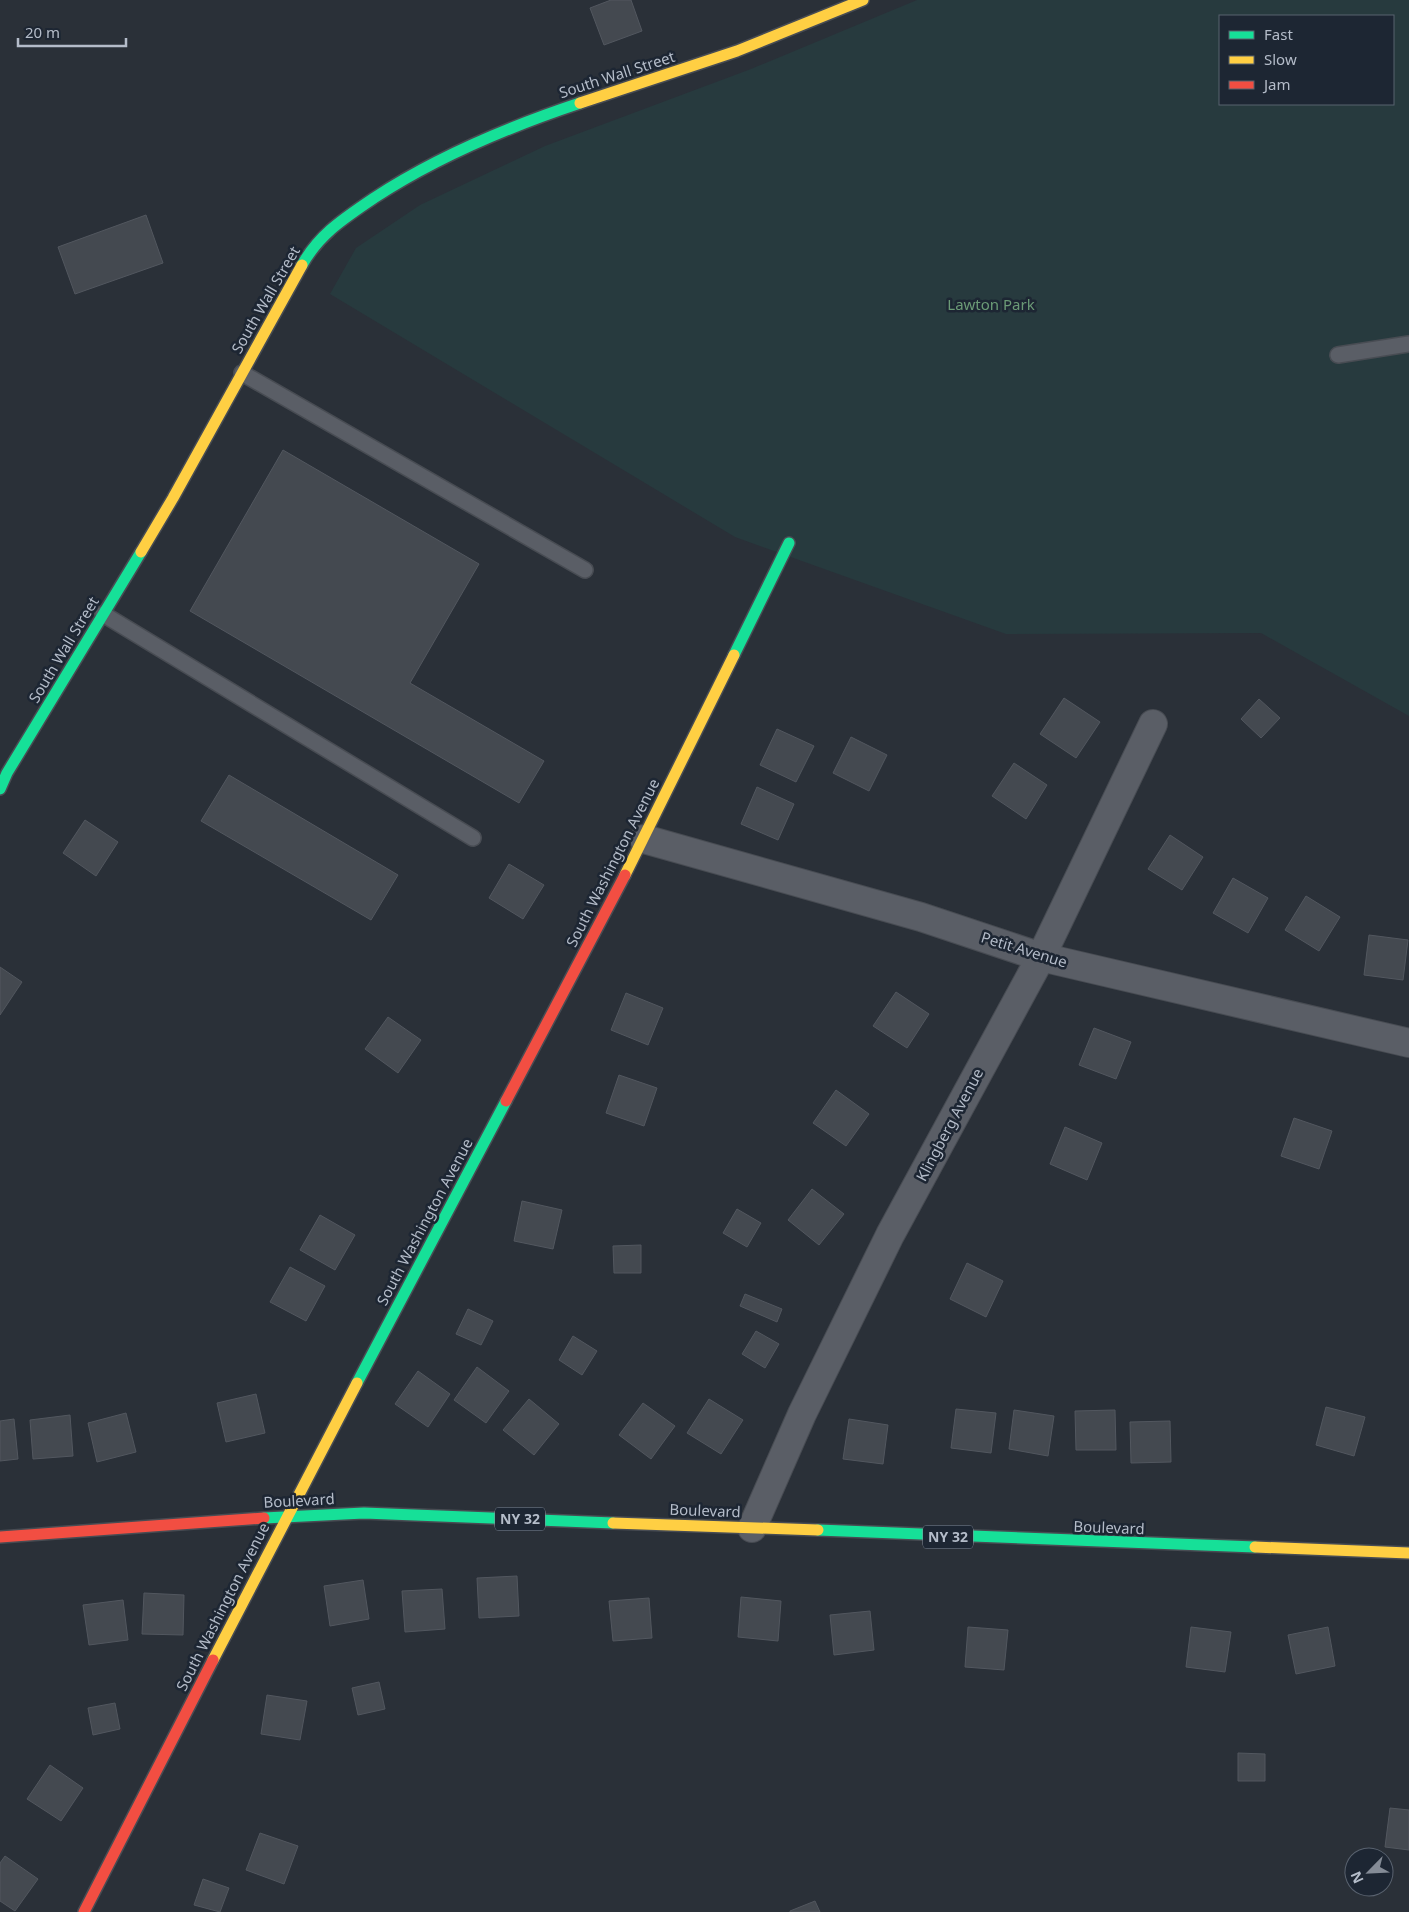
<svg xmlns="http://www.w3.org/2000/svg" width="1409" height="1912" viewBox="0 0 1409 1912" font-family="'Noto Sans',sans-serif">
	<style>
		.green { fill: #273a3e; fill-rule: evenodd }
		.building { fill: #444950; stroke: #52575f }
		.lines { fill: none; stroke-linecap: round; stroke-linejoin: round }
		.lane-casing { stroke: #484c53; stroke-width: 18 }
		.street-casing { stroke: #484c53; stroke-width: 30 }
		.fast-casing { stroke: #484c53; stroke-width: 14 }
		.slow-casing { stroke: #484c53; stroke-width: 14 }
		.jam-casing { stroke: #484c53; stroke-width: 14 }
		.lane { stroke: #5a5e66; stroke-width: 15 }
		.street { stroke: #5a5e66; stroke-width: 28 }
		.fast { stroke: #16e098; stroke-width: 11 }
		.slow { stroke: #ffcf43; stroke-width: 11 }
		.jam { stroke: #f24e42; stroke-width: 11 }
		.labels { text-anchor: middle; stroke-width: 5; stroke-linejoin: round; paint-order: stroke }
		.shield { fill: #1d2633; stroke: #878f9c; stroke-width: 1 }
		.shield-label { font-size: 14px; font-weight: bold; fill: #b4bcc9 }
		.street-label { font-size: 15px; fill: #b4bcc9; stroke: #1d2633 }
		.park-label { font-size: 15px; fill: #6b9a76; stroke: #1d2633 }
	</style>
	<rect width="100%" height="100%" fill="#2a3038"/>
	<path class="green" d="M917,0h492v716l-148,-83 -255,1 -271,-97 -405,-243 26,-46 64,-43 125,-59 206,-77zM1220,16h173v88h-173z"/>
	<g class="building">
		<path d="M611,0h20l11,31 -38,14 -14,-37z"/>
		<path d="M146,215l17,48 -88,31 -17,-47z"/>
		<path d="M283,450l196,114 -69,119 134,78 -25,42 -329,-192z"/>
		<path d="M1064,698l36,24 -24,36 -36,-24z"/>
		<path d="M1259,699l21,19 -19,20 -20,-19z"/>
		<path d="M777,729l37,17 -18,36 -36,-17z"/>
		<path d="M851,737l36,18 -18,36 -36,-18z"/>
		<path d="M1014,763l33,22 -21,34 -34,-23z"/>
		<path d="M229,775l169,100 -27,45 -170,-99z"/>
		<path d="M757,787l37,17 -16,36 -37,-16z"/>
		<path d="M85,820l33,22 -22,34 -33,-23z"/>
		<path d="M1170,835l33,22 -21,33 -34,-21z"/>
		<path d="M509,864l35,21 -21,34 -34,-21z"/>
		<path d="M1233,878l35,20 -20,35 -35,-20z"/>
		<path d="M1306,896l34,21 -21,34 -34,-21z"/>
		<path d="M1369,935l39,5 -5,40 -39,-5z"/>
		<path d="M0,967l22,15 -22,33z"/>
		<path d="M896,992l33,22 -22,34 -34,-22z"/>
		<path d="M626,993l37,15 -15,37 -37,-15z"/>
		<path d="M388,1017l33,23 -23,33 -33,-24z"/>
		<path d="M1094,1028l37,14 -15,37 -37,-14z"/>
		<path d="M619,1075l38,13 -13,38 -38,-13z"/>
		<path d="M836,1090l33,24 -23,32 -33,-23z"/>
		<path d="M1294,1118l38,13 -13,38 -38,-13z"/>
		<path d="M1065,1127l37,16 -15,37 -37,-16z"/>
		<path d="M812,1189l32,25 -25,31 -31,-25z"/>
		<path d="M522,1201l40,9 -9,39 -39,-8z"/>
		<path d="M737,1209l24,14 -14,24 -24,-14z"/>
		<path d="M320,1215l35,20 -20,35 -35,-20z"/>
		<path d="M641,1245v28h-27l-1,-27z"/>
		<path d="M967,1263l36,18 -17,36 -36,-18z"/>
		<path d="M290,1267l35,19 -19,35 -36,-19z"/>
		<path d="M745,1294l37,15 -5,13 -37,-16z"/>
		<path d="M468,1309l25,12 -12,24 -25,-11z"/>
		<path d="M756,1331l23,13 -14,24 -23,-14z"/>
		<path d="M573,1336l24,15 -15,24 -23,-15z"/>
		<path d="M477,1367l32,24 -23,32 -32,-23z"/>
		<path d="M418,1371l32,23 -22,33 -33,-23z"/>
		<path d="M256,1394l9,39 -39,9 -9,-39z"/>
		<path d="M529,1399l30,25 -25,31 -31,-25z"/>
		<path d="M709,1399l34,21 -22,34 -34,-21z"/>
		<path d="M643,1403l32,23 -24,33 -32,-24z"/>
		<path d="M1326,1407l39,10 -11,39 -38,-11z"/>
		<path d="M956,1409l40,4 -5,40 -40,-5z"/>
		<path d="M1014,1410l40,6 -6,40 -39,-7z"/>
		<path d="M1115,1410l1,40h-40l-1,-39z"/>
		<path d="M126,1413l10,39 -39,10 -9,-39z"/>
		<path d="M70,1415l3,41 -40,3 -3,-39z"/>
		<path d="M14,1419l4,40 -18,2v-40z"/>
		<path d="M849,1419l39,6 -5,39 -40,-5z"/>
		<path d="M1170,1421l1,41 -40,1 -1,-41z"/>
		<path d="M517,1576l2,40 -40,2 -2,-40z"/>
		<path d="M363,1580l6,39 -39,7 -6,-40z"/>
		<path d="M442,1589l3,40 -40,3 -3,-41z"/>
		<path d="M144,1593l40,2 -1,40 -41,-1z"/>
		<path d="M741,1597l40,4 -3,40 -40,-4z"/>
		<path d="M649,1598l3,40 -39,3 -4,-40z"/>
		<path d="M123,1600l5,40 -39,5 -6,-40z"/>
		<path d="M870,1611l4,39 -40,5 -4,-40z"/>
		<path d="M968,1627l40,3 -4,40 -39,-3z"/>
		<path d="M1191,1627l40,5 -6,40 -39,-5z"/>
		<path d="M1328,1627l7,39 -39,8 -8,-39z"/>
		<path d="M379,1682l6,27 -27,6 -6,-27z"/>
		<path d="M267,1695l40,6 -7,39 -39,-6z"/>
		<path d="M115,1703l5,26 -27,6 -5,-27z"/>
		<path d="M1238,1753l27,1v27h-27z"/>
		<path d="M50,1765l33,23 -22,33 -34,-22z"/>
		<path d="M1390,1808l19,2v40l-24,-3z"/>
		<path d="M260,1833l38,13 -14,38 -38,-14z"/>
		<path d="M5,1856l33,23 -23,32 -15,-10v-38z"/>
		<path d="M203,1879l26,9 -9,24 -26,-7z"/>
		<path d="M815,1901l5,11h-30v-1z"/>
	</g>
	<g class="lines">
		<defs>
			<g id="lane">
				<path d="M1338,355l71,-11"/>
				<path d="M242,373l343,197"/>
				<path d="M103,614l370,224"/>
			</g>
			<g id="street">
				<path d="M644,839l277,78 120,40 368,86"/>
				<path d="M752,1528l50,-114 88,-179 151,-278 112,-233"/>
			</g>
			<g id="fast">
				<path d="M302,265c18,-32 43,-47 72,-67 64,-42 134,-71 206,-95"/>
				<path d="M734,655l55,-112"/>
				<path d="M0,789l7,-16 134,-221"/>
				<path d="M357,1383l149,-282"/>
				<path d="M264,1518l100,-5 249,10"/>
				<path d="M818,1530l437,17"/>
			</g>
			<g id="slow">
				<path d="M580,103l157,-52 126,-51"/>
				<path d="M141,552l32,-54 129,-233"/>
				<path d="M625,875l109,-220"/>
				<path d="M613,1523l205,7"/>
				<path d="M1255,1547l154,6"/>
				<path d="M213,1660l144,-277"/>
			</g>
			<g id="jam">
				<path d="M506,1101l119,-226"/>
				<path d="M0,1537l264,-19"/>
				<path d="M84,1912l129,-252"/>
			</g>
		</defs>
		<use href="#lane" class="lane-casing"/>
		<use href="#street" class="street-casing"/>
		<use href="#fast" class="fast-casing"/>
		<use href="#slow" class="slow-casing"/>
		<use href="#jam" class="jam-casing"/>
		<use href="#lane" class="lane"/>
		<use href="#street" class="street"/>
		<use href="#fast" class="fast"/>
		<use href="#slow" class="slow"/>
		<use href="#jam" class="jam"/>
	</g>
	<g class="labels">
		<g class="shield">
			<rect x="495" y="1507.5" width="50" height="23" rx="4"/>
			<rect x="923" y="1525.5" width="50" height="23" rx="4"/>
		</g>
		<g class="shield-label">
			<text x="520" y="1524">NY 32</text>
			<text x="948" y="1542">NY 32</text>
		</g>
		<g class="street-label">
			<text transform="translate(617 75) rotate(-18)" y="5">South Wall Street</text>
			<text transform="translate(266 300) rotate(-60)" y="5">South Wall Street</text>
			<text transform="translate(64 650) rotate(-59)" y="5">South Wall Street</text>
			<text transform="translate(613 863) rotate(-63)" y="5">South Washington Avenue</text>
			<text transform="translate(1024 950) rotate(17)" y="5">Petit Avenue</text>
			<text transform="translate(950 1125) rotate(-62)" y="5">Klingberg Avenue</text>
			<text transform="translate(425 1222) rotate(-62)" y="5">South Washington Avenue</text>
			<text transform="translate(299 1501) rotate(-3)" y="5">Boulevard</text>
			<text transform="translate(705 1511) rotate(2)" y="5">Boulevard</text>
			<text transform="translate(1109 1528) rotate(2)" y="5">Boulevard</text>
			<text transform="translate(223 1607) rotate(-63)" y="5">South Washington Avenue</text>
		</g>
		<g class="park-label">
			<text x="991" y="310">Lawton Park</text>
		</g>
	</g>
	<rect x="1219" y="15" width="175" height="90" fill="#1d2633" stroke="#59626f"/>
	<rect x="1229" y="31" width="25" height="8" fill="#16e098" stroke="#59626f"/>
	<text x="1264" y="40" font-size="15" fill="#b4bcc9">Fast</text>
	<rect x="1229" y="56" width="25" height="8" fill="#ffcf43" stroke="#59626f"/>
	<text x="1264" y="65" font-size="15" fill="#b4bcc9">Slow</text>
	<rect x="1229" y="81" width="25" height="8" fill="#f24e42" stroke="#59626f"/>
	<text x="1264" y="90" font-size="15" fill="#b4bcc9">Jam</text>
	<g transform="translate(1369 1872) rotate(246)"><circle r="24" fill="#1d2633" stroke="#59626f"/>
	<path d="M0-4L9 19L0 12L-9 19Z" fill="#848b96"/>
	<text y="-8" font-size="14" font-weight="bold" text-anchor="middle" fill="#b4bcc9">N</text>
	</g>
	<path d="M18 38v8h108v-8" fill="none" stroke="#b4bcc9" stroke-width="2.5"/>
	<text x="25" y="38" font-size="15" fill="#b4bcc9" stroke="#1d2633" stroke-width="4" paint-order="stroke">20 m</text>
</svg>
